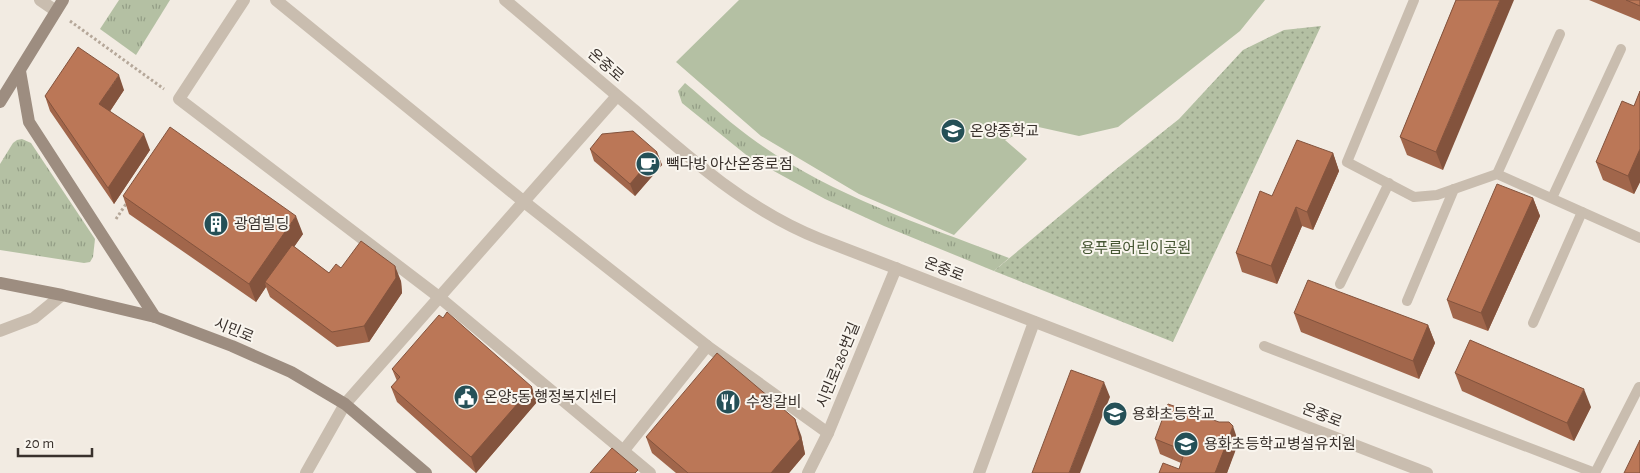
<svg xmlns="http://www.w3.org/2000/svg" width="1640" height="473" viewBox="0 0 1640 473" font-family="'Alegreya Sans','Noto Sans KR',sans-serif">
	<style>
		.grass { fill: url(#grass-tufts) }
		.park { fill: url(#park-dots) }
		.garden { fill: #b4c0a3 }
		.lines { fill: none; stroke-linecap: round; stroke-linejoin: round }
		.path { stroke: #b5a799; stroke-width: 3; stroke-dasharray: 2.5 2.5; stroke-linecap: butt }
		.lane { stroke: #c9bdaf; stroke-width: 10 }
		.street { stroke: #c9bdaf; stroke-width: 12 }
		.secondary { stroke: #9d8d80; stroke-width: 12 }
		.wall { fill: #a1664b }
		.shaded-wall { fill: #83533d }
		.building { fill: #bb7757; stroke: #83533d }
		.labels { text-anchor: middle; stroke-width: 4; stroke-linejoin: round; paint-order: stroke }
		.street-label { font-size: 15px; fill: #39312c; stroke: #f9f5ee }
		.poi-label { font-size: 15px; fill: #39312c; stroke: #f9f5ee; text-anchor: start }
		.park-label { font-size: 15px; fill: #455532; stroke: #f9f5ee }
	</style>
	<defs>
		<pattern id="grass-tufts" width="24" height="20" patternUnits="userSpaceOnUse" patternTransform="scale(1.25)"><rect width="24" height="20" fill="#b4c0a3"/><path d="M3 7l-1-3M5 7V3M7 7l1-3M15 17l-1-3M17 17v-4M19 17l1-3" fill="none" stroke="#939d85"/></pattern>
		<pattern id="park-dots" width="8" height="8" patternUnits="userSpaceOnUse" patternTransform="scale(1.25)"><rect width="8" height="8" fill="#b4c0a3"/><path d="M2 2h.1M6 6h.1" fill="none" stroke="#939d85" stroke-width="1.8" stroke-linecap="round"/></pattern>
	</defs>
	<rect width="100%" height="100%" fill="#f2ebe2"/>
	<g class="grass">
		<path d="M119,0h51l-34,55 -36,-26z"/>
		<path d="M685,83c24,20 47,42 73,60 75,53 165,82 251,115l-15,13 -110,-45 -59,-27 -75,-41 -68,-55 -4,-12z"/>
		<path d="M22,139l9,4 64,96 -2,18 -3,5 -6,1 -84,-13v-86l13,-21 4,-3z"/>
	</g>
	<path class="park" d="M1321,26l-148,316 -179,-71 116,-97 69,-55 64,-69 41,-20z"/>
	<path class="garden" d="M739,0h526l-25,31 -122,96 -39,9 -45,-10 -29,14 22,19 -73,76 -95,-41 -98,-58 -85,-74z"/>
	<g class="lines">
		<g class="path">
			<path d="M70,21l94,68"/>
			<path d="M116,219l12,-18"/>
		</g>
		<g class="lane">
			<path d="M1414,0l-67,162 67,35 23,-2 60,-21 143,64"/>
			<path d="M1497,174l63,-140"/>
			<path d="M1552,198l69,-149"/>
			<path d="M1340,284l49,-101"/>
			<path d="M1407,301l47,-112"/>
			<path d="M1533,323l49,-111"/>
			<path d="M1264,346l331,127"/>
			<path d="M1595,473l44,-86 1,1"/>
		</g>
		<g class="street">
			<path d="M40,0l16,11"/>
			<path d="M244,0l-65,99 260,198 211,176"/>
			<path d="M276,0l247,201 184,145 121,87"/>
			<path d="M505,0c43,36 85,73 128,109 57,50 116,102 187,130l607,234"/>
			<path d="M0,331l34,-13 28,-23"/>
			<path d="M624,450l83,-104"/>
			<path d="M306,473l39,-69 272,-308"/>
			<path d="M808,473l20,-40 68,-165"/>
			<path d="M979,473l55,-151"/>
		</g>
		<g class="secondary">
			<path d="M20,71l9,51 126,195"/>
			<path d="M0,102l63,-102"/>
			<path d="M0,283l62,12 93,22 77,29 59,26 54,32 81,69"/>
		</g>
	</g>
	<g class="wall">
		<path d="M1456,0l-13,170 -36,-15 -7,-18z"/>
		<path d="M1589,0h51v21z"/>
		<path d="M124,90l-14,21 40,39 -36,54 -64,-93 -5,-15z"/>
		<path d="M1640,91v91l-6,12 -31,-14 -7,-18 38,-56z"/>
		<path d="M590,149l67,3 5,13 -27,31 -41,-35z"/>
		<path d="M1333,153l6,18 -26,59 -11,-4 -25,58 -35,-12 -6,-19 36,-57z"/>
		<path d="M123,196l180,38 -9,13 35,26 12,-5 60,13 1,12 -33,49 -32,5 -67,-50 -4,-10 -10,15 -127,-88z"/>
		<path d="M1533,198l7,18 -52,115 -35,-13 -6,-18z"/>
		<path d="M1294,313l134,12 7,18 -16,36 -118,-47z"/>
		<path d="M392,369l145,33 -61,71 -79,-71 -6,-15 6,-6z"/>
		<path d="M1455,373l136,34 -17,34 -112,-50z"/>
		<path d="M801,435l4,19 -16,19h-113l-24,-20 -6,-16z"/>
		<path d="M1155,439l83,2 -11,32h-68l20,-4 2,-6 -21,-9z"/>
	</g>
	<g class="shaded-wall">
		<path d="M1500,0h14l-71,170 -7,-18z"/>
		<path d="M119,75l5,15 -19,29 -6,-15z"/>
		<path d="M144,134l6,16 -36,54 -6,-16z"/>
		<path d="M1640,149v33l-6,12 -6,-18z"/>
		<path d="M657,152l5,13 -27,31 -5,-12z"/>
		<path d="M1333,153l6,18 -26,59 -6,-18z"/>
		<path d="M1533,198l7,18 -52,115 -7,-18z"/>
		<path d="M1296,207l6,19 -25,58 -6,-18z"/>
		<path d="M296,216l7,18 -35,50 -3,-2 1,5 -10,15 -7,-18z"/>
		<path d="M395,266l6,15 1,12 -33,49 -5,-16z"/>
		<path d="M1428,325l7,18 -16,36 -6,-18z"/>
		<path d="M1104,382l6,15 -30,76h-11z"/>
		<path d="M532,387l5,15 -61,71 -5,-16z"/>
		<path d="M1584,389l7,18 -17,34 -7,-18z"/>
		<path d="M795,419l6,16 4,19 -16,19h-18z"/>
		<path d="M1233,426l5,15 -3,11 -8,21h-12z"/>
	</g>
	<g class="building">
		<path d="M1456,0h44l-64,152 -36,-15z"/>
		<path d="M1626,0h14v6z"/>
		<path d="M78,47l41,28 -20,29 45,30 -36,54 -63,-92z"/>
		<path d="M1640,91v58l-12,27 -32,-14 26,-61 12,5z"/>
		<path d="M170,127l126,89 -47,68 -126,-88z"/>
		<path d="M633,131l24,21 -27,32 -40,-35 12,-15z"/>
		<path d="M1297,140l36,13 -26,59 -11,-5 -25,59 -35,-13 24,-62 12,5z"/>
		<path d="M1497,184l36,14 -52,115 -34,-13z"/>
		<path d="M361,241l34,25 1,12 -32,48 -32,6 -67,-50 27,-37 37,28 7,-9 5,4z"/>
		<path d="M1308,280l120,45 -15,36 -119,-48z"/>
		<path d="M447,312l85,75 -61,70 -80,-70 9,-10 -8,-8 47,-54 4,3z"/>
		<path d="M1470,340l114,49 -17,34 -112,-50z"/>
		<path d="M717,353l78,66 5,20 -29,34h-83l-42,-36z"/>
		<path d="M1071,370l33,12 -35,91h-37z"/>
		<path d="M1168,404l51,18h10l4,4 -4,11 -14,36h-56l4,-10 16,6 6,-18 -30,-12z"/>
		<path d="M1640,440v33h-16z"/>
		<path d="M612,448l26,22 -3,3h-45z"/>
	</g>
	<defs>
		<symbol id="school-disc" viewBox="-11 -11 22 22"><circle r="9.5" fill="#255057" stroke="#f9f5ee"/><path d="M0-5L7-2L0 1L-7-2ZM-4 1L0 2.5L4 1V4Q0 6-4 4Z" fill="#fff"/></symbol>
		<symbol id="cafe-disc" viewBox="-11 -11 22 22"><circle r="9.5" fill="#255057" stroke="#f9f5ee"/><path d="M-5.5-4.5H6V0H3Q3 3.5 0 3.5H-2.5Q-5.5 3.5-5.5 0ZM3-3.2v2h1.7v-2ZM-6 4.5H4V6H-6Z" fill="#fff"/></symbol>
		<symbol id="building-disc" viewBox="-11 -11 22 22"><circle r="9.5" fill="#255057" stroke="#f9f5ee"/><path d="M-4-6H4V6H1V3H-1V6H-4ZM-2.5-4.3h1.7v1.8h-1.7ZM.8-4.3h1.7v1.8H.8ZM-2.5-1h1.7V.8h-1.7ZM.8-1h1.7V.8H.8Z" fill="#fff"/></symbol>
		<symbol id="civic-disc" viewBox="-11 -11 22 22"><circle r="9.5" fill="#255057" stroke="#f9f5ee"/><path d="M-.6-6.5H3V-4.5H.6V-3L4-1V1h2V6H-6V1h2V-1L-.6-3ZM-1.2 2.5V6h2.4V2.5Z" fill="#fff"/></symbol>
		<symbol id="restaurant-disc" viewBox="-11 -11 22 22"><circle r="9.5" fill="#255057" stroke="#f9f5ee"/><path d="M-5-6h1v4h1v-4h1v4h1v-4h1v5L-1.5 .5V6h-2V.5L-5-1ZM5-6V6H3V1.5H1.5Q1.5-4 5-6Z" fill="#fff"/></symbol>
	</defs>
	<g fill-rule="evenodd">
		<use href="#school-disc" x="939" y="117" width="28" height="28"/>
		<use href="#cafe-disc" x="634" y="150" width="28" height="28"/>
		<use href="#building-disc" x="202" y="210" width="28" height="28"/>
		<use href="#civic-disc" x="452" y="383" width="28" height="28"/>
		<use href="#restaurant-disc" x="714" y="388" width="28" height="28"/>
		<use href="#school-disc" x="1101" y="400" width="28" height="28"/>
		<use href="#school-disc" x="1172" y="430" width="28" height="28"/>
	</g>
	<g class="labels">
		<g class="street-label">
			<text transform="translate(606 65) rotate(41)" y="5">온중로</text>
			<text transform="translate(944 269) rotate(21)" y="5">온중로</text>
			<text transform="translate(234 330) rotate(22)" y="5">시민로</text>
			<text transform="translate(838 365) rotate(-68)" y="5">시민로280번길</text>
			<text transform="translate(1322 415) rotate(21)" y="5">온중로</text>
		</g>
		<g class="poi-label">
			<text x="970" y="136">온양중학교</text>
			<text x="666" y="169">빽다방 아산온중로점</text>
			<text x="234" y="229">광염빌딩</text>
			<text x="484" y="402">온양5동 행정복지센터</text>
			<text x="746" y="407">수정갈비</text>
			<text x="1132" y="419">용화초등학교</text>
			<text x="1204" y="449">용화초등학교병설유치원</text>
		</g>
		<g class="park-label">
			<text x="1136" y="253">용푸름어린이공원</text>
		</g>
	</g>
	<path d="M18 448v8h74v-8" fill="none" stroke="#39312c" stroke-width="2.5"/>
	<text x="25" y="448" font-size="15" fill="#39312c" stroke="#f9f5ee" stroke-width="4" paint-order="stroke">20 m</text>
</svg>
